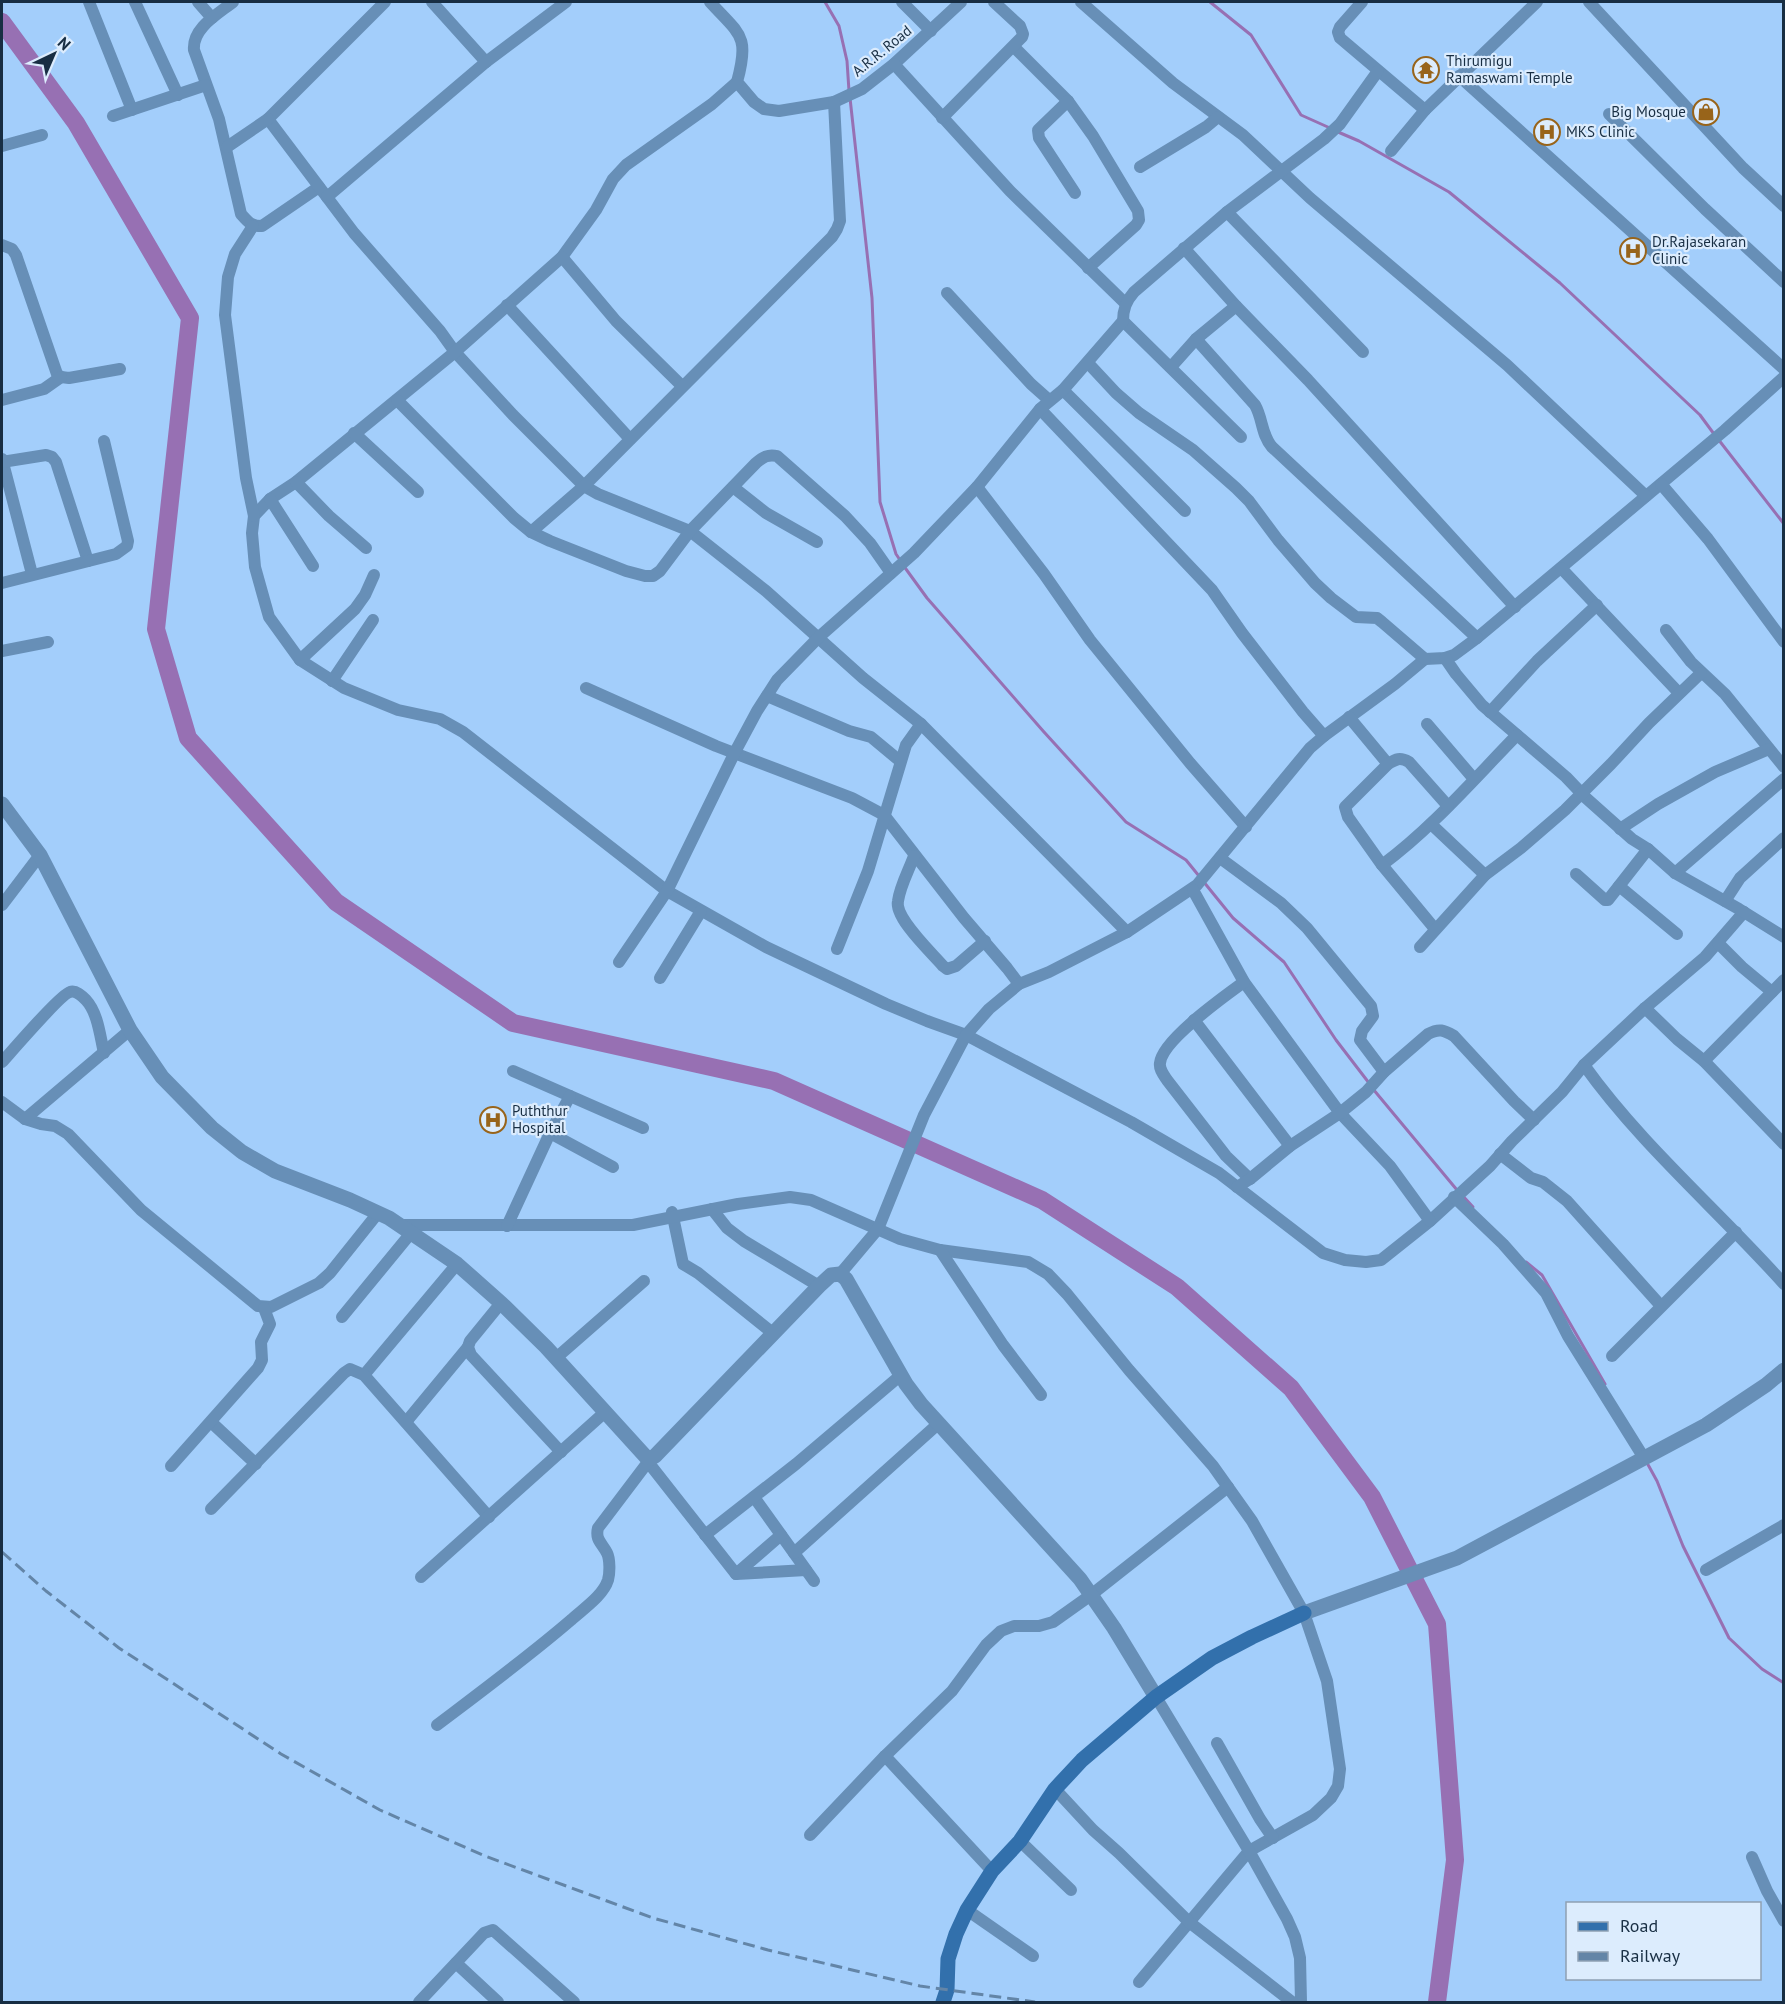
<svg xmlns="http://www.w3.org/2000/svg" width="1785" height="2004" viewBox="0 0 1785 2004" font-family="'PT Sans',sans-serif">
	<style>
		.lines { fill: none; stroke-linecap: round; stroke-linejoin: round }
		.stream { stroke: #9770b3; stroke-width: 3 }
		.river { stroke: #9770b3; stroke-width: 18 }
		.minor { stroke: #678fb7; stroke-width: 12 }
		.tertiary { stroke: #678fb7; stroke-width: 15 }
		.secondary { stroke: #3270ac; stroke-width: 15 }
		.rail { stroke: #6385a7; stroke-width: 3; stroke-dasharray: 12 6; stroke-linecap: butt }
		.labels { text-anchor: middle; stroke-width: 4.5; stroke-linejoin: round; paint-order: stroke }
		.street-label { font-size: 15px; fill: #182e43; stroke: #dcecfd }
		.poi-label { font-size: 15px; fill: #182e43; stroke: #dcecfd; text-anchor: start }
	</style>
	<rect width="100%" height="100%" fill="#a3cefb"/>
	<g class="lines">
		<g class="stream">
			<path d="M825,2l14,24 8,35 2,30"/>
			<path d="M1210,2l41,33 50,80 29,13"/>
			<path d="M850,98l22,200 8,204 16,52 4,6"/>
			<path d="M1338,132l21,9 90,51 111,91 140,132 14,19"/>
			<path d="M1718,439l66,85"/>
			<path d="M903,565l24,33 117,134 82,90 60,38 13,16"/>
			<path d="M1203,881l30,37 51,44 52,78 33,43"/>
			<path d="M1373,1089l84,101"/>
			<path d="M1462,1195l11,12"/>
			<path d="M1526,1262l16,13 63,109"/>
			<path d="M1646,1461l11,20 26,65 46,92 33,31 22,14"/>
		</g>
		<path class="river" d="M2,22l74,101 114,195 -34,311 32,109 148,164 177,121 261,58 268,119 135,87 114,101 81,109 65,127 18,236 -18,142"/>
		<g class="minor">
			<path d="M89,2l43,108"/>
			<path d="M135,2l43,93"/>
			<path d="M198,2l14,16"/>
			<path d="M233,2c-15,12 -41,26 -39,48l25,69 22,95c7,8 10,12 21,12l57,-39"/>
			<path d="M385,2l-117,117 86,114 86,98 15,21 58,63 71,71 14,8 92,37 76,60 97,87 58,46 206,208 70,-47 113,-137 14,-12 71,-52 30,-25 20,-1 9,-3 23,-17 248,-208 59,-53"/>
			<path d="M432,2l54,60"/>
			<path d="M710,2c30,33 40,33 27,80l17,20 10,7 15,2 55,-9 28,-13 32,-25 67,-62"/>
			<path d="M902,2l29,29"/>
			<path d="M1081,2l92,81 70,52 67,63 197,167 139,131"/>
			<path d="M1362,2l-22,25 -2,5 2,6 85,72 112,-108"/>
			<path d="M1589,2l154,166 41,38"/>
			<path d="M1014,47l54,54 25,35 45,75 1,9 -3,5 -48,43"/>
			<path d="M894,64l116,127 115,112"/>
			<path d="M1459,76l325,293"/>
			<path d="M737,82l-25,22 -86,61 -13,14 -17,31 -34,47 -107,95 -159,130 -26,17 -16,17 -2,17 3,34 14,50 31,43 44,28 54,22 42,9 23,13 204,159 99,56 120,57 41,17 39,14 165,87 88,51 104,80 22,7 21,2 15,-2 49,-39 60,-55 22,-25 50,-49 22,-27 61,-57 60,-51 39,-45"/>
			<path d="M1068,101l-30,29 1,8 36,55"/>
			<path d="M1609,114l96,95 79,73"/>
			<path d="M113,116l93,-31"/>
			<path d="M942,118l80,-81 1,-3 -3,-8 -26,-24"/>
			<path d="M2,146l40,-11"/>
			<path d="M227,147l41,-28"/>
			<path d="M1391,151l34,-41"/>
			<path d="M1140,167l66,-40 12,-10"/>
			<path d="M327,197l159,-135 80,-60"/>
			<path d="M1227,212l136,140"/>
			<path d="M253,226l-18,28 -7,23 -3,38 21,163 8,38"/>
			<path d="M2,245l10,4 4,6 41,119 4,3 8,1 51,-9"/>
			<path d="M1184,248l52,58 72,74 207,227"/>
			<path d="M562,257l54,64 66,65"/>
			<path d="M947,293l84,91 18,16"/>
			<path d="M507,305l123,134"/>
			<path d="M1123,321l118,116"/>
			<path d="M1196,339l59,66c8,14 6,29 17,42l205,191"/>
			<path d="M1088,363l28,30 23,20 54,37 43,38 13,13 29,39 37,43 16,15 25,19 21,1 5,4 43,37"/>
			<path d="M1171,367l25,-28 40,-33"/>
			<path d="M1063,390l122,121"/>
			<path d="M2,400l42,-11 17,-12"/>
			<path d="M397,400l117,118 17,14 19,9 76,30 19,5h8l7,-5 30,-40 66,-68c7,-6 12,-9 21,-7l68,60 25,27 21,30"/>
			<path d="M1040,409l172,181 30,43 61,79 21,24"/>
			<path d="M354,433l64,59"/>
			<path d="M2,459l30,115"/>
			<path d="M2,462l44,-7 6,2 4,5 32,99"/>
			<path d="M296,482l33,34 37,32"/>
			<path d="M1661,484l47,55 76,103"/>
			<path d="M733,487l33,26 51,29"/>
			<path d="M977,487l67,87 46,66 100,123 56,64"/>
			<path d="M270,499l43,67"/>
			<path d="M531,532l53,-46 248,-249 5,-8 3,-8 -6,-119"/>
			<path d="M1561,568l118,125"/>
			<path d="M2,583l114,-29 11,-8 1,-5 -24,-100"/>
			<path d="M1666,630l25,32 34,32 59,73"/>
			<path d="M2,651l46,-9"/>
			<path d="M1445,658l11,16 26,31 84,72 20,21 46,41 16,10 27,24 64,36 45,28"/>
			<path d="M300,660l55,-51 10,-14 9,-20"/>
			<path d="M332,681l41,-61"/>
			<path d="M586,688l130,58 136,52 32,17 80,103 43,50 12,16"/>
			<path d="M767,696l82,35 22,6 29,24"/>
			<path d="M1490,712l47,-51 60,-56"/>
			<path d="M1349,717l39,47"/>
			<path d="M1427,724l47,55"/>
			<path d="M1431,824l54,51"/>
			<path d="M1620,829l38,-25 57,-32 54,-23"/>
			<path d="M914,856c-5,14 -14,30 -16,45 -4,17 34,52 45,65l4,3 9,-3 29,-25"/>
			<path d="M1220,858l61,45 26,25 64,78 2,10 -11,15 -2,9 24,32"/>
			<path d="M1382,865c50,-37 91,-85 135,-130"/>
			<path d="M1675,873l109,-94"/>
			<path d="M1576,874l29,26h3l40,-51"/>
			<path d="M1619,886l58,48"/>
			<path d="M1193,890l51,92 96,131 50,53 40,55"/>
			<path d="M1725,901l15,-23 44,-40"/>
			<path d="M2,905l38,-50"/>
			<path d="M1435,929l-53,-64 -34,-48 -3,-10 43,-43c8,-5 12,-7 21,-2l39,44"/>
			<path d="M1718,943l24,24 30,25"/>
			<path d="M1420,947l65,-72 36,-27 44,-38 46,-46 38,-41 52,-50"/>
			<path d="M837,949l31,-78 38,-126 15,-21"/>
			<path d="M619,962l48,-71 68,-139 22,-41 20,-31 42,-43 95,-84 63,-66 63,-78 23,-19 60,-69c0,-12 3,-20 11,-29l93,-80 97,-73 16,-15 38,-53"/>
			<path d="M660,978l41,-67"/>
			<path d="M1244,982c-19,14 -82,58 -84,81 -1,6 3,11 7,17l59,76 24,23"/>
			<path d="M1645,1008l32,31 27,22 80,83"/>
			<path d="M1194,1020l96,126"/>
			<path d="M1704,1061l80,-81"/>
			<path d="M2,1062c10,-11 59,-68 68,-70 6,-2 12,4 16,8 12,13 14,36 18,53"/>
			<path d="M1584,1065c58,81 134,145 200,219"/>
			<path d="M513,1071l130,57"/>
			<path d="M2,1102l23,17 16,5 14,2 13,8 73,76 117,96 13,1 48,-24 11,-10 48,-60"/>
			<path d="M25,1119l105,-89"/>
			<path d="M550,1133l63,34"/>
			<path d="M1500,1154l31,24 12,4 24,19 94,105"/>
			<path d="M1237,1187l13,-8 40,-33 50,-33 26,-21 18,-20 44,-38c11,-6 16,-4 26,2l60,65 20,19"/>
			<path d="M1454,1197l49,47 43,49 22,43 76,122"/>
			<path d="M712,1209l15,19 17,13 75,45"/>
			<path d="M672,1212l11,52 15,9 76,61"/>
			<path d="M401,1225h232l105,-21 52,-7 21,3 89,39 40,11 88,12 20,12 19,20 62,76 84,96 39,55 52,92 23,68 13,88 -2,17 -7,12 -18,17 -64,36 -110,131"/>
			<path d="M507,1226l43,-93 20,-37"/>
			<path d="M940,1250l63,95 38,50"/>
			<path d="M840,1274l38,-45 46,-114 42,-80 23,-26 30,-25 30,-12 78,-40"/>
			<path d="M501,1303l-31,38 -2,6 3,8 90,97"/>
			<path d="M342,1317l69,-84"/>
			<path d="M1612,1356l124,-124"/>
			<path d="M556,1358l88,-77"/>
			<path d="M364,1375l93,-111"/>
			<path d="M211,1422l45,42"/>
			<path d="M406,1422l62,-75"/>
			<path d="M648,1462l88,112 70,-4"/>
			<path d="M171,1466l87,-98 4,-8 -1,-18 9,-18 -6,-16"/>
			<path d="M754,1497l60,84"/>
			<path d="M211,1509l133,-136 6,-4 14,6 125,142"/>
			<path d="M705,1535l91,-71 105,-89"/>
			<path d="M794,1553l144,-129"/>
			<path d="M1706,1570l78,-45"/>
			<path d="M736,1574l45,-39"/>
			<path d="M421,1577l183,-164"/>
			<path d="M1156,1697l93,154 38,68 8,18 5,21 1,44"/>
			<path d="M437,1725c45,-34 91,-68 134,-105 12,-11 32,-24 37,-40 2,-7 2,-21 -1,-27 -5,-10 -12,-13 -9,-25l53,-70"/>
			<path d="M1217,1743l43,76 13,19"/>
			<path d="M885,1756l107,115"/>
			<path d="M1055,1789l38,41 26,23 70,69 103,80"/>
			<path d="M810,1835l75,-79 67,-65 34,-46 15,-14 13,-5h25l14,-4 38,-27 137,-108"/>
			<path d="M1020,1841l51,49"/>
			<path d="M1752,1857l15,34 17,30"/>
			<path d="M967,1910l66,46"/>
			<path d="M456,1963l42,39"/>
			<path d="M419,2002l65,-69 9,-3 81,72"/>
		</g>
		<g class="tertiary">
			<path d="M2,804l38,51 90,175 32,47 50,51 30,24 33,19 75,29 39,18 68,46 44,39 45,44 100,110 5,1 4,-2 164,-170 12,-11 9,-1 6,5 60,105 15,20 159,175 34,49 42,69"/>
			<path d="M1304,1613l153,-55 249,-133 60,-40 18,-15"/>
		</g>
		<path class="secondary" d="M943,2002l4,-12 1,-31 8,-25 11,-24 25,-39 28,-30 35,-52 27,-29 74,-63 56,-39 40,-21 52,-24"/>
		<path class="rail" d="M2,1552l44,39 73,57 162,106 99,56 105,46 168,62 115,32 152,36 115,16"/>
	</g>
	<defs>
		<symbol id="temple-ring" viewBox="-11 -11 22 22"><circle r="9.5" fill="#dcecfd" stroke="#98641a" stroke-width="1.5"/><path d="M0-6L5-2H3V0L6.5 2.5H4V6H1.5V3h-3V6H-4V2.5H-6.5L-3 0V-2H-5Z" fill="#98641a"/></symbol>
		<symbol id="shop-ring" viewBox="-11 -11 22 22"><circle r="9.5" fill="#dcecfd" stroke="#98641a" stroke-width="1.5"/><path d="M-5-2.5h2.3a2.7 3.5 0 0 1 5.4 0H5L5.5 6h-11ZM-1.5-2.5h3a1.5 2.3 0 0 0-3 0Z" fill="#98641a"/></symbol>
		<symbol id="hospital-ring" viewBox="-11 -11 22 22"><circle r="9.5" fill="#dcecfd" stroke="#98641a" stroke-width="1.5"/><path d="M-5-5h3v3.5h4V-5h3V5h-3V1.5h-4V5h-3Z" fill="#98641a"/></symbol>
	</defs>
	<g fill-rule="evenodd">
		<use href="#temple-ring" x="1411" y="55" width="30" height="30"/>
		<use href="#shop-ring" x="1691" y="97" width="30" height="30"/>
		<use href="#hospital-ring" x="1532" y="117" width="30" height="30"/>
		<use href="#hospital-ring" x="1618" y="236" width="30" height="30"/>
		<use href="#hospital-ring" x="478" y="1105" width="30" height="30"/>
	</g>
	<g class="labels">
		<g class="street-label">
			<text transform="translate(882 51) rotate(-39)" y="5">A.R.R. Road</text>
		</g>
		<g class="poi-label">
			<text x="1446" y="66">Thirumigu<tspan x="1446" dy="17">Ramaswami Temple</tspan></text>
			<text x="1686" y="117" text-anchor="end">Big Mosque</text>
			<text x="1566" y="137">MKS Clinic</text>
			<text x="1652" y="247">Dr.Rajasekaran<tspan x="1652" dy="17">Clinic</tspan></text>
			<text x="512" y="1116">Puththur<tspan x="512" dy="17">Hospital</tspan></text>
		</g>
	</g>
	<rect width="1785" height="2004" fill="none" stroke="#182e43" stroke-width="6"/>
	<rect x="1566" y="1902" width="195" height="78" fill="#dcecfd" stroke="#8ea0b3" stroke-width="1.5"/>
	<rect x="1578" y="1922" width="30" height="9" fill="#3270ac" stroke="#8ea0b3" stroke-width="1.5"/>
	<text x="1620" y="1932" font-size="18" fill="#182e43">Road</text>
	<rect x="1578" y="1952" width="30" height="9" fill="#6385a7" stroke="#8ea0b3" stroke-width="1.5"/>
	<text x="1620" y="1962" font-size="18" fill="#182e43">Railway</text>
	<g transform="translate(54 54) rotate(44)" stroke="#dcecfd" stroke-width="4.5" paint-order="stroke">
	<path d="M0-4.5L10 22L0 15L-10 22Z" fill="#182e43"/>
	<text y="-9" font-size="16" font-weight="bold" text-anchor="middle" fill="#182e43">N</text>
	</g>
</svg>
